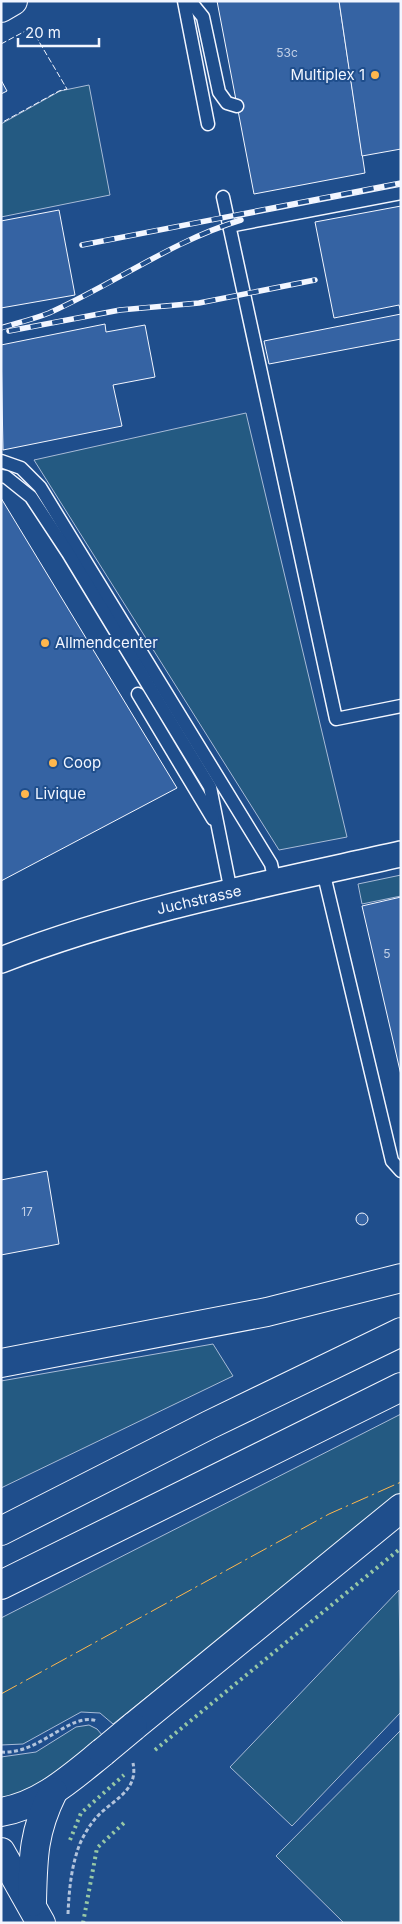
<svg xmlns="http://www.w3.org/2000/svg" width="402" height="1924" viewBox="0 0 402 1924" font-family="Inter,sans-serif">
	<style>
		.green { fill: #245a82; stroke: #a8bbd7 }
		.building { fill: #3563a3; stroke: #f2f6ff }
		.lines { fill: none; stroke-linecap: round; stroke-linejoin: round }
		.service-casing { stroke: #f2f6ff; stroke-width: 15 }
		.minor-casing { stroke: #f2f6ff; stroke-width: 28 }
		.tertiary-casing { stroke: #f2f6ff; stroke-width: 30 }
		.secondary-casing { stroke: #f2f6ff; stroke-width: 30 }
		.motorway-casing { stroke: #f2f6ff; stroke-width: 30 }
		.path { stroke: #b3c4dc; stroke-width: 3; stroke-dasharray: 4 2.5; stroke-linecap: butt }
		.service { stroke: #1f4e8c; stroke-width: 12 }
		.minor { stroke: #1f4e8c; stroke-width: 25 }
		.tertiary { stroke: #1f4e8c; stroke-width: 28 }
		.secondary { stroke: #1f4e8c; stroke-width: 28 }
		.motorway { stroke: #1f4e8c; stroke-width: 28 }
		.rail-casing { stroke: #f2f6ff; stroke-width: 5.5 }
		.rail { stroke: #1f4e8c; stroke-width: 4; stroke-dasharray: 11; stroke-linecap: butt }
		.motorway-bridge-casing { stroke: #f2f6ff; stroke-width: 30; stroke-linecap: butt }
		.motorway-bridge { stroke: #1f4e8c; stroke-width: 28 }
		.hedge { stroke: #97c8a6; stroke-width: 4; stroke-dasharray: 2.5 4; stroke-linecap: butt }
		.fence { stroke: #f2f6ff; stroke-width: 1; stroke-dasharray: 6 2.5; stroke-linecap: butt }
		.power { stroke: #ffb74d; stroke-width: 1; stroke-dasharray: 18 4 2.5 4; stroke-linecap: butt }
		.poi-dot { fill: #ffb74d; stroke: #1f4e8c; stroke-width: 2 }
		.labels { text-anchor: middle; stroke-width: 4; stroke-linejoin: round; paint-order: stroke }
		.number-label { font-size: 12px; fill: #c3d1e8 }
		.poi-label { font-size: 15px; fill: #f2f6ff; stroke: #1f4e8c; text-anchor: start }
		.street-label { font-size: 15px; fill: #f2f6ff; stroke: #1f4e8c }
	</style>
	<rect width="100%" height="100%" fill="#1f4e8c"/>
	<g class="green">
		<path d="M89,85l21,110 -109,22v-93l59,-33z"/>
		<path d="M246,413l101,424 -68,13 -245,-390z"/>
		<path d="M401,875v21l-39,8 -4,-20z"/>
		<path d="M213,1344l20,32 -232,112v-107z"/>
		<path d="M401,1414v79l-288,231 -13,-11 -19,-1 -58,32 -22,1v-127z"/>
		<path d="M399,1590l2,122 -109,114 -62,-59z"/>
		<path d="M89,1725l8,4 6,7 -62,48 -40,18v-45l35,-5 40,-25z"/>
		<path d="M401,1730v193h-57l-68,-67z"/>
	</g>
	<g class="building">
		<path d="M217,1h122l26,172 -111,21z"/>
		<path d="M339,1h62v148l-39,7z"/>
		<path d="M1,80l6,11 -6,3z"/>
		<path d="M401,206v107l-2,-8 -65,13 -19,-96z"/>
		<path d="M59,210l16,85 -74,13v-87z"/>
		<path d="M401,314v25l-132,25 -5,-23z"/>
		<path d="M105,324l1,8 39,-7 10,52 -42,8 9,41 -119,24 -2,-105z"/>
		<path d="M1,498l176,290 -176,93z"/>
		<path d="M401,897v178l-39,-169z"/>
		<path d="M47,1171l12,73 -58,11v-75z"/>
		<circle cx="362" cy="1219" r="6"/>
	</g>
	<g class="lines">
		<defs>
			<g id="service">
				<path d="M184,1l24,123"/>
				<path d="M190,1l13,16 16,75 8,11 10,3"/>
				<path d="M223,197l113,522 65,-13"/>
				<path d="M229,226l172,-33"/>
				<path d="M1,461l20,7 19,19 231,377 4,18"/>
				<path d="M1,476l5,1 25,20 37,56 142,234 21,105"/>
				<path d="M138,694l75,125"/>
				<path d="M323,871l69,290 9,10"/>
			</g>
			<path id="minor" d="M1,960c129,-50 265,-76 400,-106"/>
			<path id="tertiary" d="M1,8l12,-7"/>
			<path id="secondary" d="M1,1852l40,71"/>
			<g id="motorway">
				<path d="M1,1363l266,-51 134,-34"/>
				<path d="M1,1531l208,-106 192,-93"/>
				<path d="M1,1585l400,-198"/>
				<path d="M133,1727l268,-219"/>
				<path d="M1,1812c41,-7 71,-35 102,-60"/>
				<path d="M32,1902c1,-43 1,-70 21,-110"/>
			</g>
		</defs>
		<use href="#service" class="service-casing"/>
		<use href="#minor" class="minor-casing"/>
		<use href="#tertiary" class="tertiary-casing"/>
		<use href="#secondary" class="secondary-casing"/>
		<use href="#motorway" class="motorway-casing"/>
		<g class="path">
			<path d="M1,1752c39,3 69,-41 96,-31"/>
			<path d="M68,1914c1,-23 3,-46 11,-68 3,-8 10,-20 16,-27 16,-19 44,-27 38,-56"/>
		</g>
		<use href="#service" class="service"/>
		<use href="#minor" class="minor"/>
		<use href="#tertiary" class="tertiary"/>
		<use href="#secondary" class="secondary"/>
		<use href="#motorway" class="motorway"/>
		<defs>
			<g id="rail">
				<path d="M82,245l319,-62"/>
				<path d="M1,328c16,-5 33,-9 48,-15 65,-29 123,-72 192,-93"/>
				<path d="M9,331l111,-21 79,-7 116,-23"/>
			</g>
		</defs>
		<use href="#rail" class="rail-casing"/>
		<use href="#rail" class="rail"/>
		<defs>
			<path id="motorway-bridge" d="M103,1752l30,-25"/>
		</defs>
		<use href="#motorway-bridge" class="motorway-bridge-casing"/>
		<use href="#motorway-bridge" class="motorway-bridge"/>
		<g class="hedge">
			<path d="M155,1750l246,-202"/>
			<path d="M70,1840l11,-27 43,-38"/>
			<path d="M83,1923l14,-75 29,-27"/>
		</g>
		<path class="fence" d="M1,44l30,-16 36,61 -8,2 -58,32"/>
		<path class="power" d="M1,1694l328,-180 72,-32"/>
	</g>
	<g class="poi-dot">
		<circle cx="375" cy="75" r="5"/>
		<circle cx="45" cy="643" r="5"/>
		<circle cx="53" cy="763" r="5"/>
		<circle cx="25" cy="794" r="5"/>
	</g>
	<g class="labels">
		<g class="number-label">
			<text x="287" y="57">53c</text>
			<text x="387" y="958">5</text>
			<text x="27" y="1216">17</text>
		</g>
		<g class="poi-label">
			<text x="365" y="80" text-anchor="end">Multiplex 1</text>
			<text x="55" y="648">Allmendcenter</text>
			<text x="63" y="768">Coop</text>
			<text x="35" y="799">Livique</text>
		</g>
		<g class="street-label">
			<text transform="translate(199 900) rotate(-13)" y="5">Juchstrasse</text>
		</g>
	</g>
	<rect width="402" height="1924" fill="none" stroke="#f2f6ff" stroke-width="5"/>
	<path d="M18 38v8h81v-8" fill="none" stroke="#f2f6ff" stroke-width="2.5"/>
	<text x="25" y="38" font-size="15" fill="#f2f6ff" stroke="#1f4e8c" stroke-width="4" paint-order="stroke">20 m</text>
</svg>
